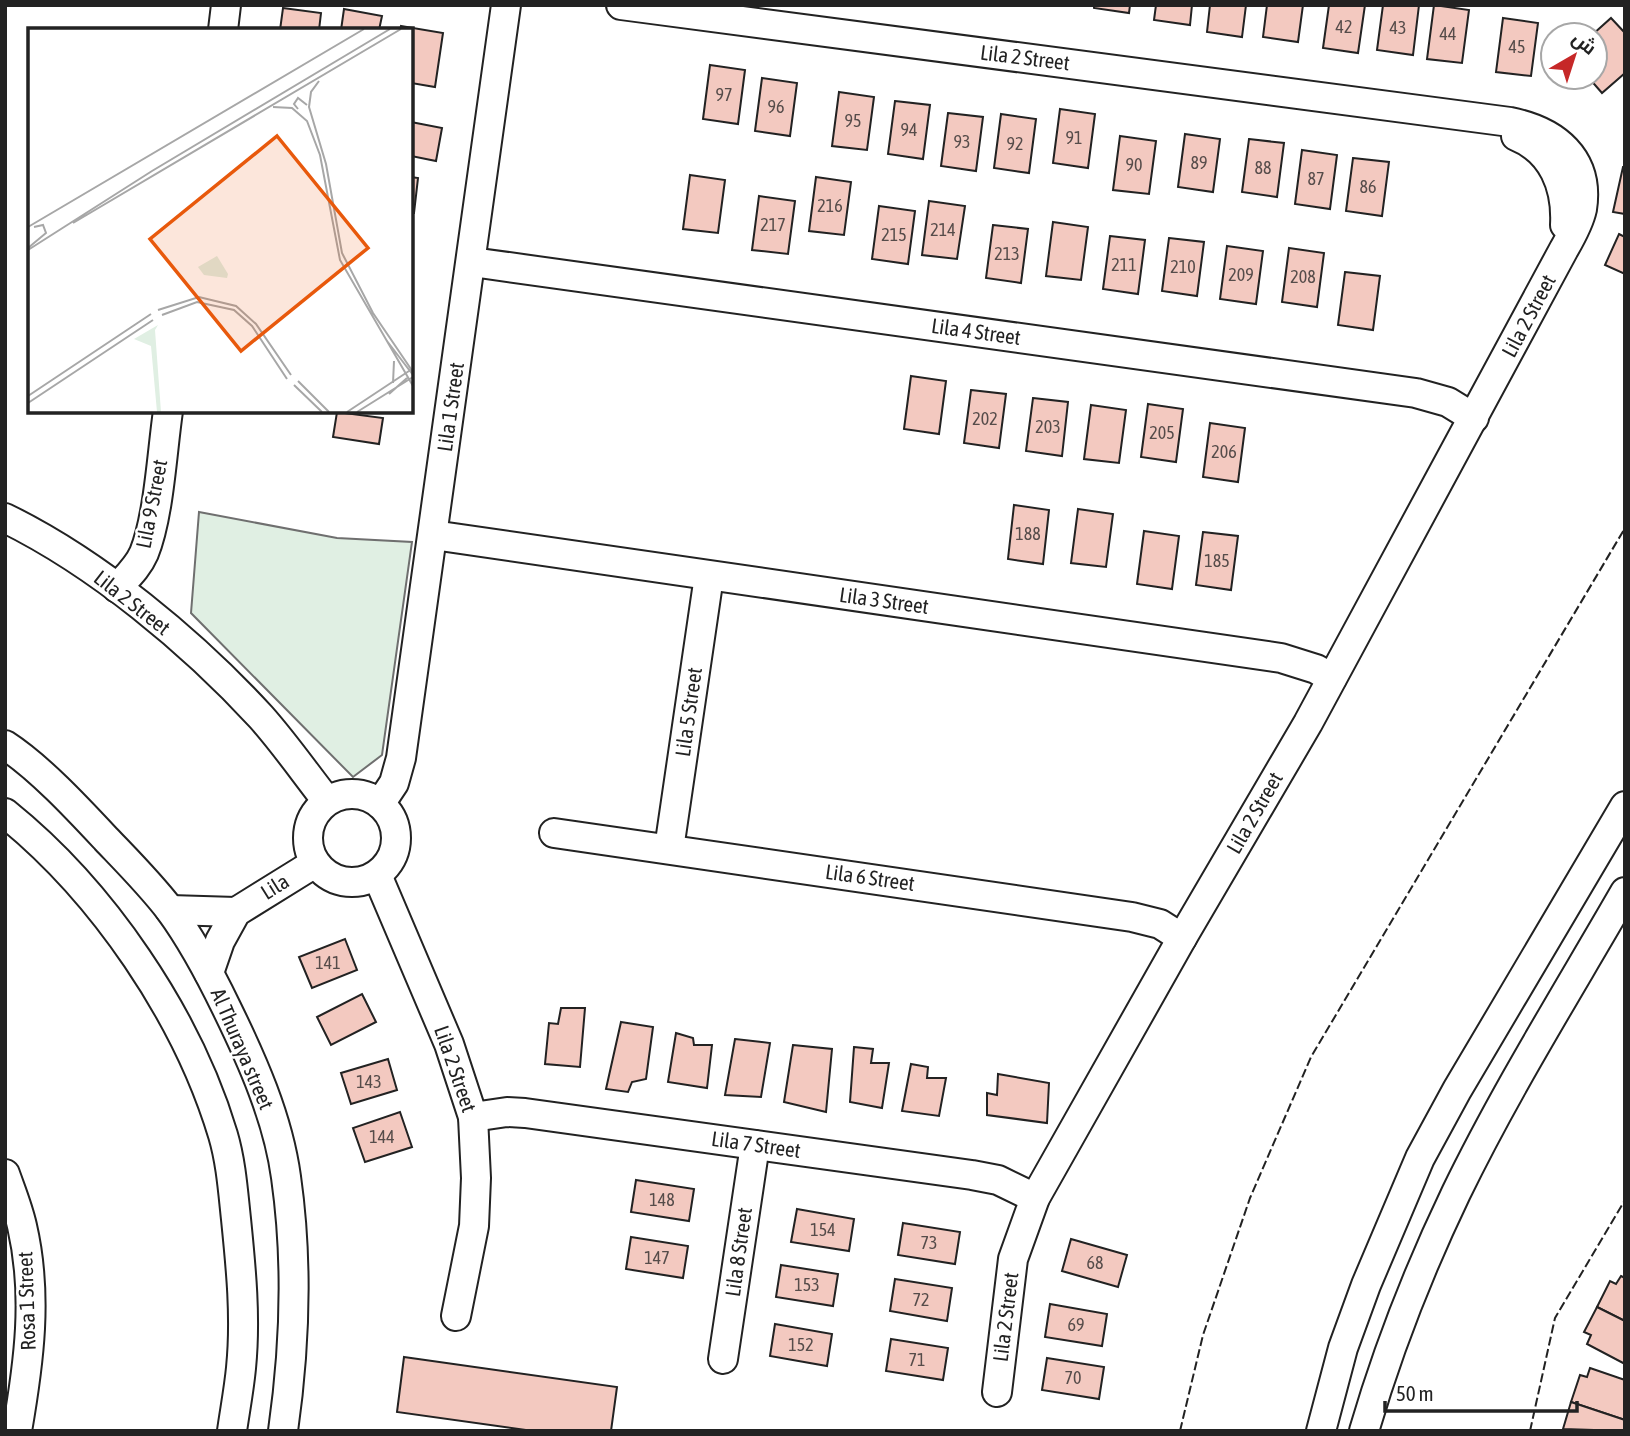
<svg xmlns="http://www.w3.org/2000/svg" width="1630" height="1436" viewBox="0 0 1630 1436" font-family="'Asap Condensed',Cairo,sans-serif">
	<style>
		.green { fill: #e0efe3; stroke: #6f6f6f; stroke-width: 2 }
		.building { fill: #f3c9c0; stroke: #222; stroke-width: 2 }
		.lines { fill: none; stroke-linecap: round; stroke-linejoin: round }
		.minor-casing { stroke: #222; stroke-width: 32 }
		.minor { stroke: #fff; stroke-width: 28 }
		.fence { stroke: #222; stroke-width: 2; stroke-dasharray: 9 3.5; stroke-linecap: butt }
		.labels { text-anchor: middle; stroke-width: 5; stroke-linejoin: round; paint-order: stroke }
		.number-label { font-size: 18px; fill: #564c4a }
		.street-label { font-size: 21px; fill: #222; stroke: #fff }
		.inset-road { fill: none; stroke: #a7a7a7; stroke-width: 2 }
		.view { fill: #e8590c; fill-opacity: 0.15; stroke: #e8590c; stroke-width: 3.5 }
		.inset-edge { fill: none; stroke: #222; stroke-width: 3.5 }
	</style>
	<rect width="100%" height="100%" fill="#fff"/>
	<path class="green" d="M199,512l138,26 75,4 -30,213 -29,22 -162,-164z"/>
	<g class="building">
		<path d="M1094,5h36l-1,8 -35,-5z"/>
		<path d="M1156,5h36l-2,20 -36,-5z"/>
		<path d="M1210,5h36l-4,32 -35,-5z"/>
		<path d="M1267,5h36l-5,37 -35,-5z"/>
		<path d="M1329,5h36l-7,48 -35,-5z"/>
		<path d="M1383,5h36l-6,50 -36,-5z"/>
		<path d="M1434,5l35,5 -7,53 -35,-4z"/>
		<path d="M283,8l38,5 -2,17h-39z"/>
		<path d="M344,9l38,7 -3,14h-38z"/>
		<path d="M1503,18l35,5 -7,53 -35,-4z"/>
		<path d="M1611,18l14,15v40l-23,20 -14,-16h7v-42h-3z"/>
		<path d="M401,26l42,7 -8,54 -24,-4v-53h-11z"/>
		<path d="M710,65l35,5 -7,54 -35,-5z"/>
		<path d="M762,78l35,5 -7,53 -35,-5z"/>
		<path d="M839,92l35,5 -7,53 -35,-4z"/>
		<path d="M895,101l35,4 -7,54 -35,-5z"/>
		<path d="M1060,109l35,5 -7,54 -35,-5z"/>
		<path d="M948,113l35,4 -7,54 -35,-5z"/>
		<path d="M1001,114l35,5 -7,54 -35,-5z"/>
		<path d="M411,122l31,6 -6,33 -25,-5z"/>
		<path d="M1185,134l35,5 -7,53 -35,-5z"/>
		<path d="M1120,136l36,5 -7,53 -36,-4z"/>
		<path d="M1249,139l35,4 -7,54 -35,-5z"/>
		<path d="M1302,150l35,5 -7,54 -35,-5z"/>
		<path d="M1353,158l36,4 -7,54 -36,-5z"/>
		<path d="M1623,167h2v47l-12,-2z"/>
		<path d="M690,175l35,5 -7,53 -35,-4z"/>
		<path d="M411,177l7,1 -4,35h-3z"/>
		<path d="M816,177l35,5 -7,53 -35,-4z"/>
		<path d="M759,196l36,5 -7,53 -36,-4z"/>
		<path d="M929,201l36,5 -8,53 -35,-4z"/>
		<path d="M879,206l36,5 -7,53 -36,-5z"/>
		<path d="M1053,222l35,5 -7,53 -35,-4z"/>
		<path d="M993,225l35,4 -7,54 -35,-5z"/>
		<path d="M1619,234l6,3v37l-20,-9z"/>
		<path d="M1110,236l35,4 -7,54 -35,-5z"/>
		<path d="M1169,238l35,4 -7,54 -35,-5z"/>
		<path d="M1227,246l36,5 -7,53 -36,-5z"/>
		<path d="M1289,248l35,5 -7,54 -35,-5z"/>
		<path d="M1345,272l35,4 -7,54 -35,-5z"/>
		<path d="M911,376l35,5 -7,53 -35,-5z"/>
		<path d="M971,390l35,4 -7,54 -35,-5z"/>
		<path d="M1033,398l35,4 -6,54 -36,-5z"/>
		<path d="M1148,404l35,5 -7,53 -35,-5z"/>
		<path d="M1091,405l35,5 -7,53 -35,-4z"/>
		<path d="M337,412l46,6 -4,26 -46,-7z"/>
		<path d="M1210,423l35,5 -7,54 -35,-5z"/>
		<path d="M1014,505l35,5 -6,54 -35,-5z"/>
		<path d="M1078,509l35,5 -7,53 -35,-4z"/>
		<path d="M1144,531l35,5 -7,53 -35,-5z"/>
		<path d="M1203,532l35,4 -7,54 -35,-5z"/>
		<path d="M345,939l12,31 -45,18 -13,-31z"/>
		<path d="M362,994l14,28 -45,23 -14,-28z"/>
		<path d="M561,1008h24l-5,59 -35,-3 4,-41 9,1z"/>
		<path d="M621,1022l32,5 -7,52 -14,3 -4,10 -22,-3z"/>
		<path d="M676,1033l17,5 1,7h18l-5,43 -39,-6z"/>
		<path d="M735,1039l35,4 -9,54 -36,-2z"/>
		<path d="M793,1045l39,4 -6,63 -42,-10z"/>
		<path d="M854,1047l19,2 -2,14h18l-7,45 -32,-6z"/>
		<path d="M388,1059l9,31 -46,14 -10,-31z"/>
		<path d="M911,1064l17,3 -1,11h19l-7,38 -37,-5z"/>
		<path d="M998,1074l51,9 -2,40 -60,-8v-22l10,2z"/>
		<path d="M400,1112l12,35 -47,15 -12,-34z"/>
		<path d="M636,1180l58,9 -5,32 -58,-9z"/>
		<path d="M797,1209l57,10 -5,32 -58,-9z"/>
		<path d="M903,1223l57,9 -5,32 -57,-9z"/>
		<path d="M631,1237l57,9 -5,32 -57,-9z"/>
		<path d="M1071,1239l56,16 -9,32 -56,-16z"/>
		<path d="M781,1265l57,9 -5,32 -57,-9z"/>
		<path d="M1621,1276l4,2v43l-28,-14 13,-26 6,3z"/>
		<path d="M895,1279l57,9 -5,33 -57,-10z"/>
		<path d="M1050,1304l57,10 -5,32 -57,-9z"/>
		<path d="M1597,1307l28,14v43l-38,-20 4,-9 -7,-3z"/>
		<path d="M775,1324l57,10 -5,32 -57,-10z"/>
		<path d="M891,1339l57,9 -5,32 -57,-9z"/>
		<path d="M404,1357l213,30 -6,44h-78l-136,-19z"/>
		<path d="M1047,1358l57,9 -5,32 -57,-9z"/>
		<path d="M1590,1368l35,12v40l-54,-18 9,-27 7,2z"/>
		<path d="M1571,1402l54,18v11l-62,-2z"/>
	</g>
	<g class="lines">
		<defs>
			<g id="minor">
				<path d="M621,5l889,117c45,9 80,36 72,87 -3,14 -11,28 -18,40l-256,474 -126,215 -147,260 -22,61 -16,133"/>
				<path d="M223,30l3,-25"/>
				<path d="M1516,136c37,15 51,51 49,89"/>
				<path d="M472,262l944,131 32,9 26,16"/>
				<path d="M5,518c92,45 187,124 256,199 24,27 44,56 66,84"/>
				<path d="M433,535l848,123 35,11 16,9"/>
				<path d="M117,588c10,-11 21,-21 27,-35 15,-37 18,-101 24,-142"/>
				<path d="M5,745c34,22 73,64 101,94 22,23 45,46 64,71 22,30 40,64 56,97 26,53 52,111 60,170 12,84 9,170 -3,254"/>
				<circle cx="352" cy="838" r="44"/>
				<path d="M380,804l14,-21 7,-25 105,-753"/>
				<path d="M5,813c97,78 182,202 218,322 8,27 10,56 13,84 5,49 10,99 5,149 -2,21 -6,42 -9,63"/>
				<path d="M554,833l578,84 28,7 22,14"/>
				<path d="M669,849l40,-273"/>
				<path d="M377,875l72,169 24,73 3,61 -2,48 -18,90"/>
				<path d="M170,910l66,2"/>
				<path d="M209,973l11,-32 16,-29 79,-49"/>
				<path d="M473,1117l34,-5 18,1 447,62 26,5 37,18"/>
				<path d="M5,1174c6,17 13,34 17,52 16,69 7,136 -5,205"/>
				<path d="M723,1359l32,-214"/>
				<path d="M1321,1431l22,-83 23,-63 54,-127 37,-68 168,-284"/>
				<path d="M1364,1431c24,-82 55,-161 92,-238 50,-103 112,-202 169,-301"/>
			</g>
		</defs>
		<use href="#minor" class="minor-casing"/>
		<use href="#minor" class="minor"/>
		<g class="fence">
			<path d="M1180,1431l23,-96 47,-137 61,-141 314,-529"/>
			<path d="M1530,1431l25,-113 70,-118"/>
		</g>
	</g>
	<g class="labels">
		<g class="number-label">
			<text x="1344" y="33">42</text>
			<text x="1398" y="34">43</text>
			<text x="1448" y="40">44</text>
			<text x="1517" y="53">45</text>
			<text x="724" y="101">97</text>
			<text x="776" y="113">96</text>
			<text x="853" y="127">95</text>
			<text x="909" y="136">94</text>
			<text x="1074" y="144">91</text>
			<text x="962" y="148">93</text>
			<text x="1015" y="150">92</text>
			<text x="1199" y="169">89</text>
			<text x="1134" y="171">90</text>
			<text x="1263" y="174">88</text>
			<text x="1316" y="185">87</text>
			<text x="1368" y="193">86</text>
			<text x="830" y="212">216</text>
			<text x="773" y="231">217</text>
			<text x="943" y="236">214</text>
			<text x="894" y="241">215</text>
			<text x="1007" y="260">213</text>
			<text x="1124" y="271">211</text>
			<text x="1183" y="273">210</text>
			<text x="1241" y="281">209</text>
			<text x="1303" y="283">208</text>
			<text x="985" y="425">202</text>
			<text x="1048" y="433">203</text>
			<text x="1162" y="439">205</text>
			<text x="1224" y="458">206</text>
			<text x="1028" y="540">188</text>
			<text x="1217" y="567">185</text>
			<text x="328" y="969">141</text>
			<text x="369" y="1088">143</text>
			<text x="382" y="1143">144</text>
			<text x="662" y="1206">148</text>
			<text x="823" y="1236">154</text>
			<text x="929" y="1249">73</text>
			<text x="657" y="1264">147</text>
			<text x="1095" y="1269">68</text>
			<text x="807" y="1291">153</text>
			<text x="921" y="1306">72</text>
			<text x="1076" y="1331">69</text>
			<text x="801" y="1351">152</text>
			<text x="917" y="1366">71</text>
			<text x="1073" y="1384">70</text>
		</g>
		<g class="street-label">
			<text transform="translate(1025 58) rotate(7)" y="7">Lila 2 Street</text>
			<text transform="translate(1529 316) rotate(-62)" y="7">Lila 2 Street</text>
			<text transform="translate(976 332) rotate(8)" y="7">Lila 4 Street</text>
			<text transform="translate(451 407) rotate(-82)" y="7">Lila 1 Street</text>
			<text transform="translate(152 504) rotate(-79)" y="7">Lila 9 Street</text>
			<text transform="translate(884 601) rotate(8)" y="7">Lila 3 Street</text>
			<text transform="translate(132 603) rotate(38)" y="7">Lila 2 Street</text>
			<text transform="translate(689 712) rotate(-82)" y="7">Lila 5 Street</text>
			<text transform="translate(1255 813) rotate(-60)" y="7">Lila 2 Street</text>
			<text transform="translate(870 878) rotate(8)" y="7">Lila 6 Street</text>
			<text transform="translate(275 887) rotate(-32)" y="7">Lila</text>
			<text transform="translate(242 1049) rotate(67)" y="7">Al Thuraya street</text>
			<text transform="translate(455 1069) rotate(71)" y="7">Lila 2 Street</text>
			<text transform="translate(756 1145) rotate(8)" y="7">Lila 7 Street</text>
			<text transform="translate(739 1252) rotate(-82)" y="7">Lila 8 Street</text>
			<text transform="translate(27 1301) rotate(-92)" y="7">Rosa 1 Street</text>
			<text transform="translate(1006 1317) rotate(-83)" y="7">Lila 2 Street</text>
		</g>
	</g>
	<g transform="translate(28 28)">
		<rect width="385" height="385" fill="#fff"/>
		<path d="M189,228l11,18 -1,4 -23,-3 -6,-8zM130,297l-3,5 6,82h-4l-6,-66 -17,-7z" fill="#e0efe3"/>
		<path class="inset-road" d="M291,53l-8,11 -2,15 17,57 16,89 31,60 40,59M245,79l19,1 15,13 13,34 20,105 73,126M270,81l-4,-5 4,-6 9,7M45,195l328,-194M0,199l336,-198M0,220l18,-15 -3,-8 -9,2M0,222l124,-79 238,-142M130,282l41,-13 37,9 20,18 35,51M134,287l35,-13 37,8 18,16 35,53M359,313l26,34M270,353l31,31M365,355l1,-22M266,357l28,27M361,366l18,-16M0,368l123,-82M0,375l125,-83M319,384l65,-43M329,384l56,-35"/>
		<path class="view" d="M249,108l91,112 -127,103 -91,-112z"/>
		<rect width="385" height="385" class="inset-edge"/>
	</g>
	<rect width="1630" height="1436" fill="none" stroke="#222222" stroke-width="14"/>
	<g transform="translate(1574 56) rotate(39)"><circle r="33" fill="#ffffff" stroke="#a7a7a7" stroke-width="2"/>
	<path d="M0-5L12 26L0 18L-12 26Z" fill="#c62828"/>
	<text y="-10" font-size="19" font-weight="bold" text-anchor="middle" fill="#222222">ش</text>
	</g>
	<path d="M1385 1401v10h192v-10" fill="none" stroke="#222222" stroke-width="3.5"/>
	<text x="1396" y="1401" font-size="21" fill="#222222" stroke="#ffffff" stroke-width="5" paint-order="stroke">50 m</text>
</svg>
